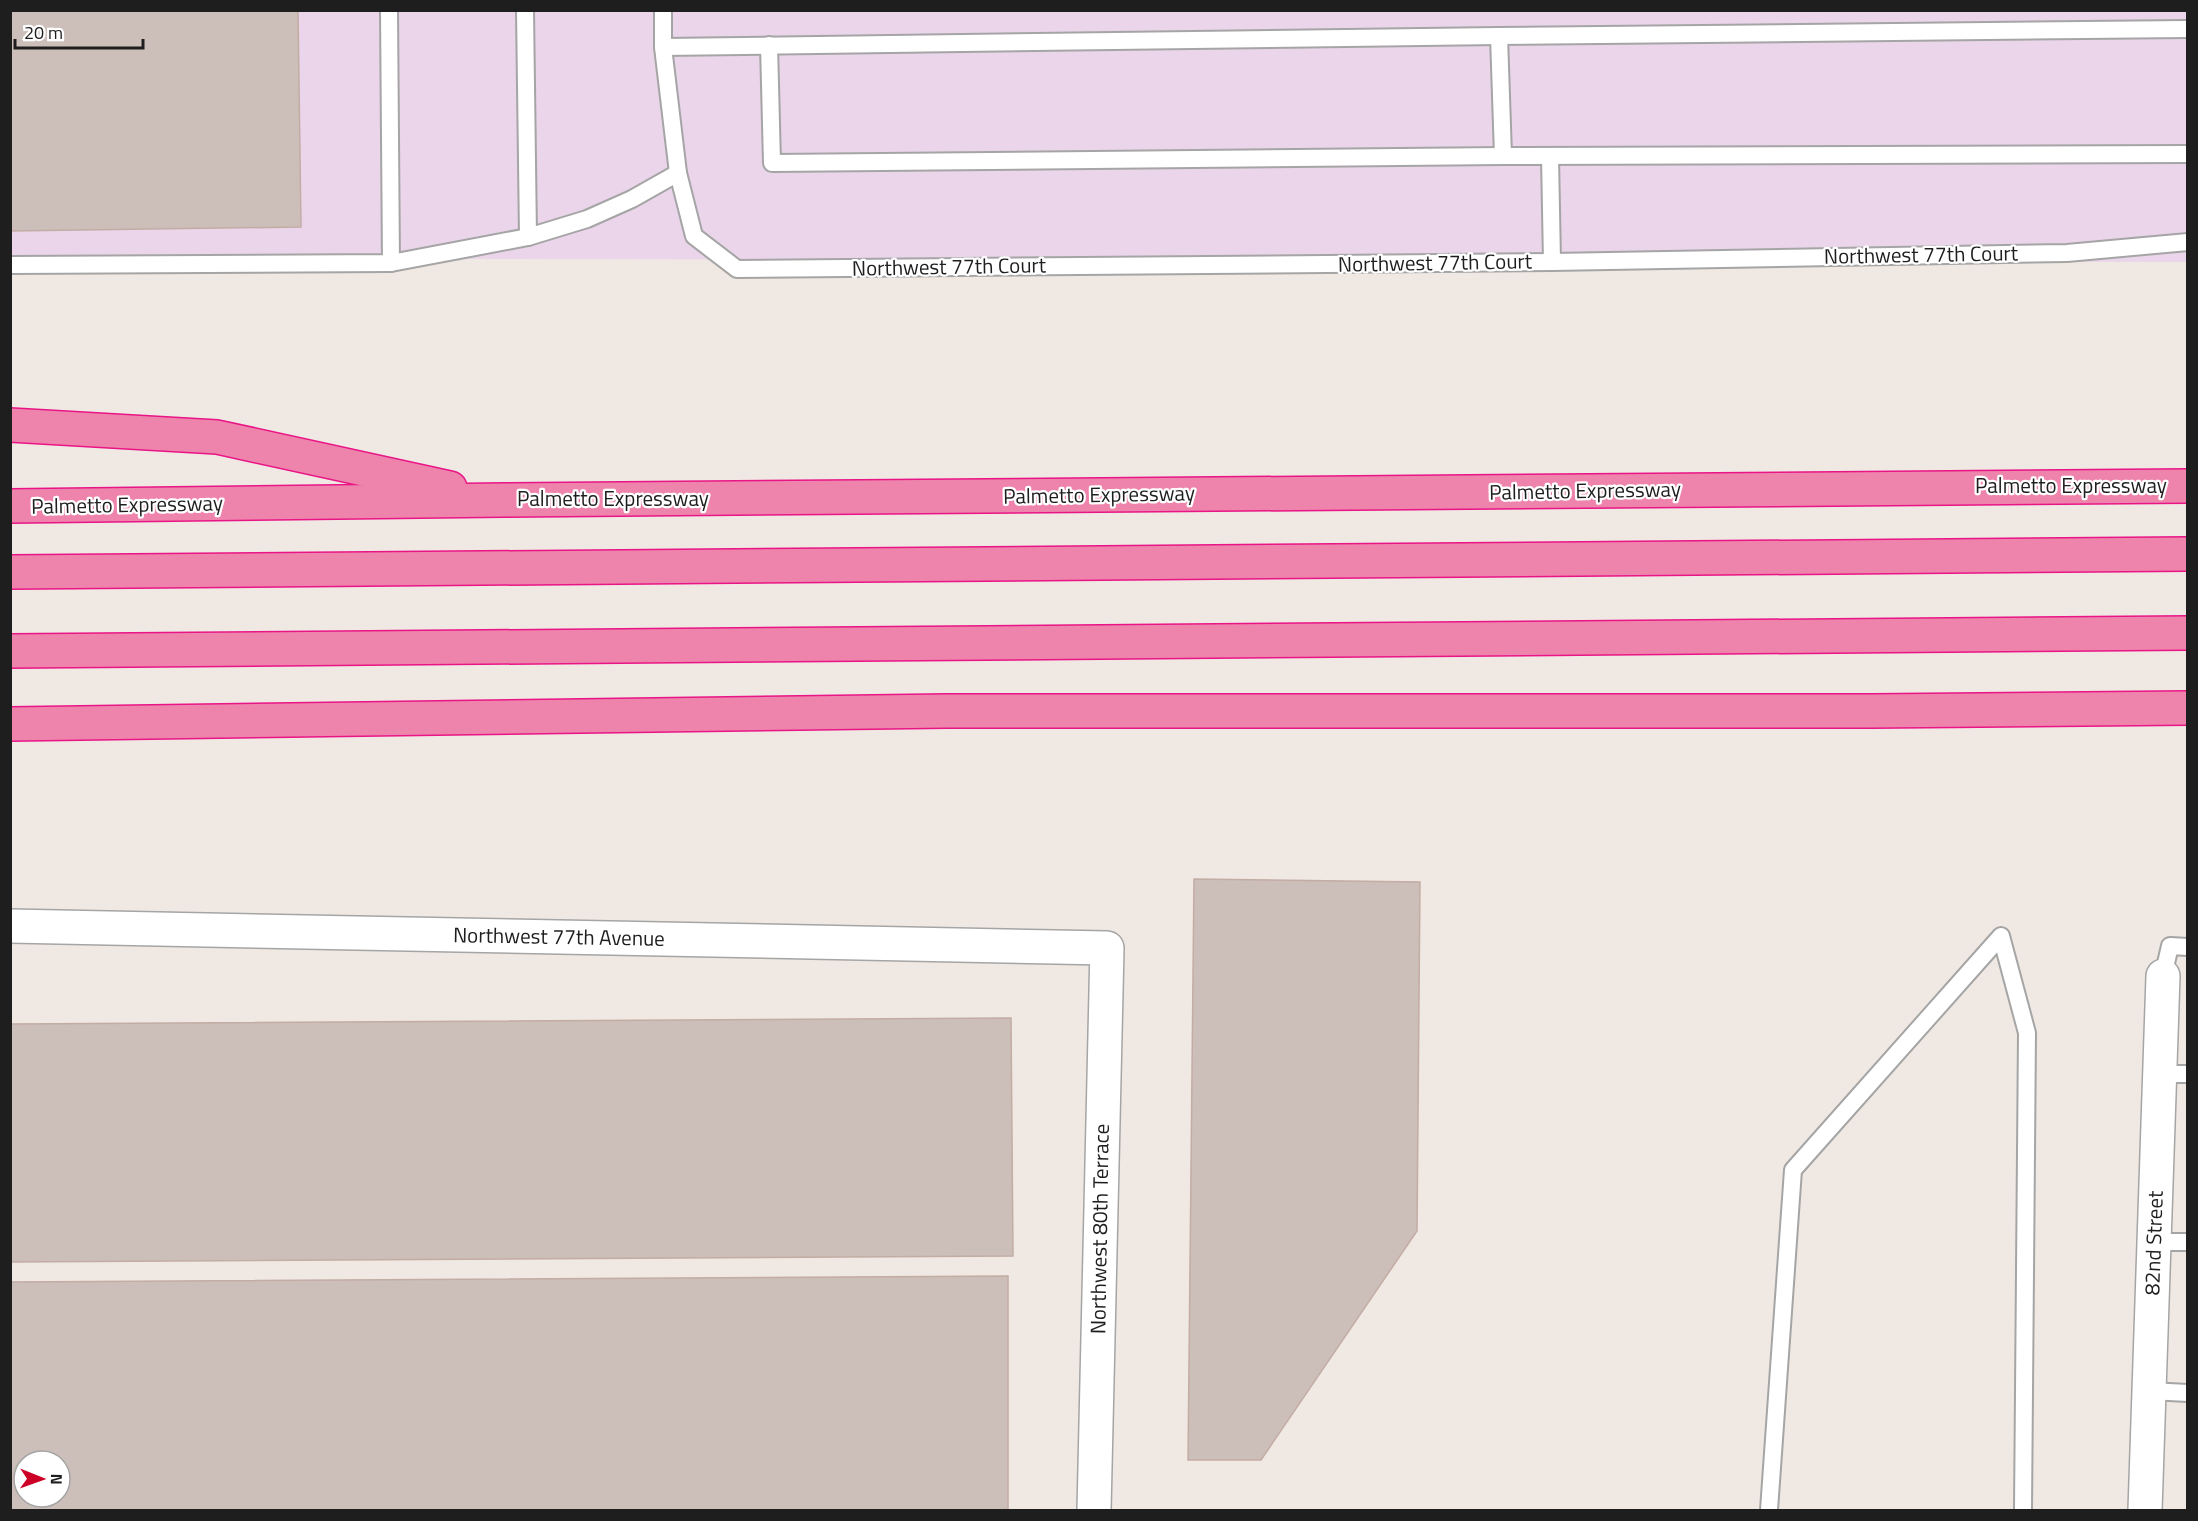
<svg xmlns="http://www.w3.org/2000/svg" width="2198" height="1521" viewBox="0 0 2198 1521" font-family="'Titillium Web',sans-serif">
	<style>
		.industrial { fill: #ead5ea }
		.building { fill: #ccbeb9; stroke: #c3aca4; stroke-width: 1.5; fill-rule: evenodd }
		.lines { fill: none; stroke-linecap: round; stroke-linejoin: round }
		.service-casing { stroke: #a5a5a5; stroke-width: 20 }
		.minor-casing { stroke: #a5a5a5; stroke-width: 36 }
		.motorway-casing { stroke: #e91586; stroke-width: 36 }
		.service { stroke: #fff; stroke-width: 16 }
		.minor { stroke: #fff; stroke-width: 33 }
		.motorway { stroke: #ee84ac; stroke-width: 33 }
		.labels { text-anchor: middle; stroke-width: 4.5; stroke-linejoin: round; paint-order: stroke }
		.street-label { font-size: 21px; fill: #1e1e1e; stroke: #fff }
	</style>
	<rect width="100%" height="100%" fill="#f0e9e3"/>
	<path class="industrial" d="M11,11h2176v251l-2176,-4z"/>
	<g class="building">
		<path d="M10,10h288l3,217 -291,4z"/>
		<path d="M1194,879l226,3 -3,349 -156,229h-73z"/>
		<path d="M1011,1018l2,238 -1003,6v-238z"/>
		<path d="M1008,1276v234h-998v-228zM24,1461h36v36h-36z"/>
	</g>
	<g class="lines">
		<defs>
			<g id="service">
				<path d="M389,10l2,253"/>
				<path d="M525,10l3,227"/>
				<path d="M663,10v37l15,126 16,63 43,33 815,-7 515,-9 121,-11"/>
				<path d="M2188,29l-689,7 4,120 685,-2"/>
				<path d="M769,45l3,118 731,-7"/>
				<path d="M663,47l836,-11"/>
				<path d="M1550,157l2,105"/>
				<path d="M10,265l381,-2 137,-26 59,-18 45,-20 46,-26"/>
				<path d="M2163,976l7,-30 18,1"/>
				<path d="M2160,1074h28"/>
				<path d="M2154,1242h34"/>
				<path d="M2149,1391l39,2"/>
				<path d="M1769,1510l24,-340 208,-234 26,97 -4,477"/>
			</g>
			<g id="minor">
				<path d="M10,926l1097,22 -13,562"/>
				<path d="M2145,1510l18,-534"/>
			</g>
			<g id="motorway">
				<path d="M10,425l207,12 233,51"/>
				<path d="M10,506l494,-6 1684,-14"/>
				<path d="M10,572l2178,-18"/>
				<path d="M10,651l2178,-18"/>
				<path d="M10,724l937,-13h925l316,-3"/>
			</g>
		</defs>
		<use href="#service" class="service-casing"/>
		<use href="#minor" class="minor-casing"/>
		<use href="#motorway" class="motorway-casing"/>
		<use href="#service" class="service"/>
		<use href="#minor" class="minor"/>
		<use href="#motorway" class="motorway"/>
	</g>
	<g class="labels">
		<g class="street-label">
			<text transform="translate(1921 255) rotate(-1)" y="7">Northwest 77th Court</text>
			<text transform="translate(1435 263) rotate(-1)" y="7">Northwest 77th Court</text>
			<text transform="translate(949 267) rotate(-1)" y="7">Northwest 77th Court</text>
			<text x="2071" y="493">Palmetto Expressway</text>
			<text transform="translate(1585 491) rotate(-1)" y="7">Palmetto Expressway</text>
			<text transform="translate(1099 495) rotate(-1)" y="7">Palmetto Expressway</text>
			<text x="613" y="506">Palmetto Expressway</text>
			<text transform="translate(127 505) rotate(-1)" y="7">Palmetto Expressway</text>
			<text transform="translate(559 937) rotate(1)" y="7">Northwest 77th Avenue</text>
			<text transform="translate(1100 1229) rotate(-89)" y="7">Northwest 80th Terrace</text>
			<text transform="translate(2154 1243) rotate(-88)" y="7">82nd Street</text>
		</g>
	</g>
	<rect width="2198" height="1521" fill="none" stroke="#1e1e1e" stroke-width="24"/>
	<g transform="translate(42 1479) rotate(91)"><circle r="28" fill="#ffffff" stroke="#a5a5a5" stroke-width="1.5"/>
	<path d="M0-4.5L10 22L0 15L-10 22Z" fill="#cc0027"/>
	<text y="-9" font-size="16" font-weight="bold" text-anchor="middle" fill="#1e1e1e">N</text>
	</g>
	<path d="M15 39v9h128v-9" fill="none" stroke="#1e1e1e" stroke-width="3"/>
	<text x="24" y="39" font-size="18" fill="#1e1e1e" stroke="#ffffff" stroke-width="4.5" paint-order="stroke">20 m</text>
</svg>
